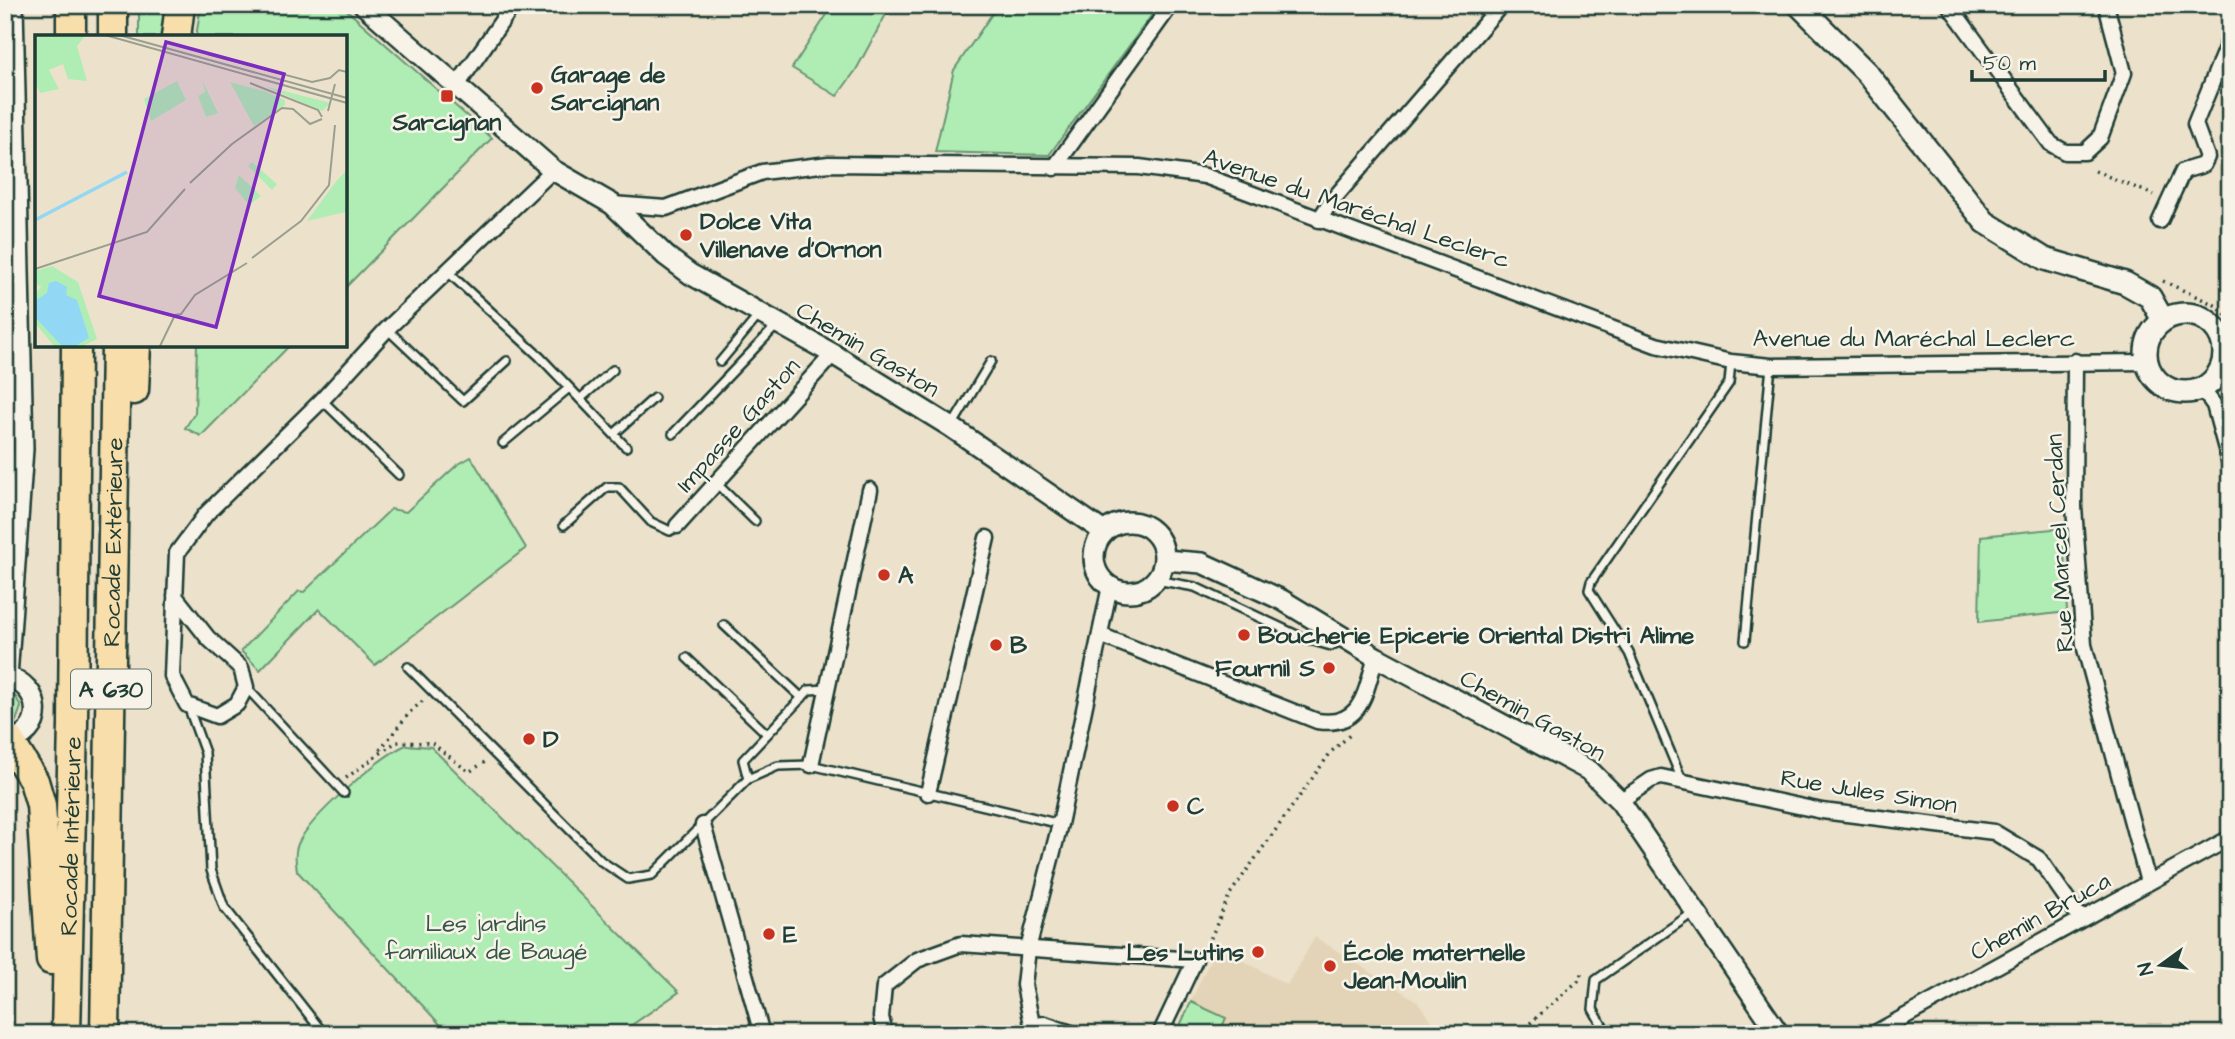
<svg xmlns="http://www.w3.org/2000/svg" width="2235" height="1039" viewBox="0 0 2235 1039" font-family="'Architects Daughter',sans-serif">
	<style>
		.built { fill: #e4d4b7 }
		.green { fill: #b0edb4; stroke: #689574; stroke-width: 2 }
		.lines { fill: none; stroke-linecap: round; stroke-linejoin: round }
		.service-casing { stroke: #1f3d34; stroke-width: 12 }
		.minor-casing { stroke: #1f3d34; stroke-width: 19 }
		.tertiary-casing { stroke: #1f3d34; stroke-width: 24 }
		.secondary-casing { stroke: #1f3d34; stroke-width: 26 }
		.motorway-casing { stroke: #1f3d34; stroke-width: 33 }
		.path { stroke: #1f3d34; stroke-width: 3.5; stroke-dasharray: 2 5; stroke-linecap: butt }
		.service { stroke: #f7f3e8; stroke-width: 7 }
		.minor { stroke: #f7f3e8; stroke-width: 14 }
		.tertiary { stroke: #f7f3e8; stroke-width: 19 }
		.secondary { stroke: #f7f3e8; stroke-width: 21 }
		.motorway { stroke: #f8deab; stroke-width: 28 }
		.poi-dot { fill: #c8321e; stroke: #f7f3e8; stroke-width: 2.5 }
		.labels { text-anchor: middle; stroke-width: 5; stroke-linejoin: round; paint-order: stroke }
		.shield { fill: #f7f3e8; stroke: #60746a; stroke-width: 2 }
		.shield-label { font-size: 23px; font-weight: bold; fill: #1f3d34 }
		.poi-label { font-size: 24px; font-weight: bold; fill: #1f3d34; stroke: #f7f3e8; text-anchor: start }
		.street-label { font-size: 24px; fill: #1f3d34; stroke: #f7f3e8 }
		.park-label { font-size: 24px; fill: #355747; stroke: #f7f3e8 }
		.inset-river { fill: none; stroke: #92d7f4; stroke-width: 3.5 }
		.inset-road { fill: none; stroke: #9a9f8f; stroke-width: 2 }
		.view { fill: #7b2cbf; fill-opacity: 0.15; stroke: #7b2cbf; stroke-width: 3.5 }
		.inset-edge { fill: none; stroke: #1f3d34; stroke-width: 3.5 }
	</style>
	<rect width="100%" height="100%" fill="#ece1cb"/>
	<filter id="ink" filterUnits="userSpaceOnUse"><feTurbulence type="fractalNoise" baseFrequency=".0143" numOctaves="2"/><feDisplacementMap in="SourceGraphic" scale="14" xChannelSelector="R" yChannelSelector="G"/><feConvolveMatrix kernelMatrix="1 2 1 2 8 2 1 2 1" color-interpolation-filters="sRGB"/></filter>
	<g filter="url(#ink)">
		<path class="built" d="M1315,937l102,64 25,33h-267l42,-88 70,39z"/>
		<g class="green">
			<path d="M139,5h35l-4,32h-31z"/>
			<path d="M201,5h140l151,133 -147,150v-251h-149z"/>
			<path d="M823,5h68l-35,65 -19,26 -45,-28 36,-55z"/>
			<path d="M998,5h161l-110,150 -114,-3 19,-82z"/>
			<path d="M197,345h93l-89,91 -16,-8 10,-15z"/>
			<path d="M471,457l55,91 -151,117 -56,-56 -59,61 -19,-19 58,-60 5,1 87,-83 15,3 51,-47z"/>
			<path d="M2063,528l4,84 -88,10 2,-86z"/>
			<path d="M6,693l10,4 5,10 -5,14 -9,4z"/>
			<path d="M406,745l25,2 248,245 -60,42h-170l-152,-163c-1,-9 -3,-18 1,-27 12,-27 81,-87 108,-99z"/>
			<path d="M1191,1002l35,16 -7,16h-43z"/>
		</g>
		<g class="lines">
			<defs>
				<g id="service">
					<path d="M449,273l91,84 86,90"/>
					<path d="M387,329l76,72 44,-40"/>
					<path d="M720,362l40,-48"/>
					<path d="M580,399l33,-29"/>
					<path d="M322,400l77,75"/>
					<path d="M952,426l39,-65"/>
					<path d="M614,434l40,-36"/>
					<path d="M673,434l105,-110"/>
					<path d="M503,443l66,-55"/>
					<path d="M716,483l39,38"/>
					<path d="M564,525l43,-38h12l32,35 19,9 7,-5"/>
					<path d="M1156,580l39,7 108,51 28,8 13,-7"/>
					<path d="M724,625l78,73"/>
					<path d="M1745,641l26,-275"/>
					<path d="M687,658l80,76"/>
					<path d="M408,667l193,194 27,18 24,-4 96,-96 30,-13 33,-1 249,59"/>
					<path d="M246,687l98,106"/>
					<path d="M188,706l17,47 6,117 13,37 100,127"/>
					<path d="M748,779l-5,-19 66,-70 18,-1"/>
					<path d="M1682,780l-53,-127 -40,-63 2,-8 138,-199 2,-21"/>
					<path d="M1607,1034l-14,-25 3,-29 98,-68"/>
				</g>
				<g id="minor">
					<path d="M1949,5l102,139 14,8h20l15,-14 24,-65 -18,-68"/>
					<path d="M456,87l57,-82"/>
					<path d="M1054,168l117,-163"/>
					<path d="M612,204l54,4 96,-36 67,-8 310,3 66,9 451,169 75,17 40,4 375,-4"/>
					<path d="M1319,220l11,-17 171,-198"/>
					<path d="M2160,221l23,-50 20,-6 4,-8 -12,-33 35,-86"/>
					<path d="M2075,361l-1,146 10,138 64,237"/>
					<path d="M2202,389l12,16 16,59"/>
					<path d="M677,526l156,-172"/>
					<path d="M175,596l33,42 33,30 5,19 -9,17 -20,12 -30,-11 -15,-29 5,-123 29,-39 116,-114 65,-71 166,-159"/>
					<path d="M1100,635l217,86c46,7 48,-30 59,-64"/>
					<path d="M811,765l59,-275"/>
					<path d="M928,793l59,-255"/>
					<path d="M1620,801l31,-21 10,-3 161,34 172,21 45,27 42,60"/>
					<path d="M703,825l59,209"/>
					<path d="M1032,1025l13,-1 29,10"/>
					<path d="M885,1034l-4,-17 3,-31 33,-26 44,-16 234,16 -35,74"/>
					<path d="M1034,1034l-10,-49 4,-36 32,-125 50,-238"/>
					<path d="M1873,1034l357,-196"/>
				</g>
				<g id="tertiary">
					<path d="M364,5l189,165 59,34 54,52 24,18 143,80 118,73 153,105"/>
					<circle cx="1129" cy="557" r="35"/>
					<path d="M1164,560l38,3 80,37 94,57 214,114 30,30 159,233"/>
					<path d="M5,677c39,6 42,61 0,63"/>
					<path d="M7,677l16,-228 -10,-444"/>
				</g>
				<g id="secondary">
					<path d="M1799,5l68,68 118,149 60,37 80,24 25,14 13,23"/>
					<circle cx="2185" cy="353" r="39"/>
				</g>
				<g id="motorway">
					<path d="M71,5v32"/>
					<path d="M113,5v32"/>
					<path d="M176,37l4,-32"/>
					<path d="M134,390l2,-45"/>
					<path d="M9,740l25,41 7,24 10,155"/>
					<path id="s1" d="M66,1034l7,-310 3,-379"/>
					<path id="s2" d="M105,1034l11,-689"/>
				</g>
			</defs>
			<use href="#service" class="service-casing"/>
			<use href="#minor" class="minor-casing"/>
			<use href="#tertiary" class="tertiary-casing"/>
			<use href="#secondary" class="secondary-casing"/>
			<use href="#motorway" class="motorway-casing"/>
			<g class="path">
				<path d="M2095,171l59,24"/>
				<path d="M2163,281l54,25 13,14"/>
				<path d="M2215,327l12,-9"/>
				<path d="M380,750l30,-38 15,-13"/>
				<path d="M346,778l50,-36 36,1 37,29 16,-10"/>
				<path d="M1205,951l25,-57 101,-142 21,-19"/>
				<path d="M1573,1030l-13,3 -32,-8 50,-44 4,-9"/>
			</g>
			<use href="#service" class="service"/>
			<use href="#minor" class="minor"/>
			<use href="#tertiary" class="tertiary"/>
			<use href="#secondary" class="secondary"/>
			<use href="#motorway" class="motorway"/>
		</g>
	</g>
	<g class="poi-dot">
		<circle cx="537" cy="88" r="7"/>
		<rect x="440" y="89" width="14" height="14" rx="3.5"/>
		<circle cx="686" cy="235" r="7"/>
		<circle cx="884" cy="575" r="7"/>
		<circle cx="1244" cy="635" r="7"/>
		<circle cx="996" cy="645" r="7"/>
		<circle cx="1329" cy="668" r="7"/>
		<circle cx="529" cy="739" r="7"/>
		<circle cx="1173" cy="806" r="7"/>
		<circle cx="769" cy="934" r="7"/>
		<circle cx="1258" cy="952" r="7"/>
		<circle cx="1330" cy="966" r="7"/>
	</g>
	<g class="labels">
		<rect class="shield" x="71" y="669.5" width="80" height="39" rx="5"/>
		<g class="shield-label">
			<text x="111" y="697">A 630</text>
		</g>
		<g class="poi-label">
			<text x="551" y="82">Garage de<tspan x="551" dy="28">Sarcignan</tspan></text>
			<text x="447" y="130" text-anchor="middle">Sarcignan</text>
			<text x="700" y="229">Dolce Vita<tspan x="700" dy="28">Villenave d'Ornon</tspan></text>
			<text x="898" y="583">A</text>
			<text x="1258" y="643">Boucherie Epicerie Oriental Distri Alime</text>
			<text x="1010" y="653">B</text>
			<text x="1315" y="676" text-anchor="end">Fournil S</text>
			<text x="543" y="747">D</text>
			<text x="1187" y="814">C</text>
			<text x="783" y="942">E</text>
			<text x="1244" y="960" text-anchor="end">Les Lutins</text>
			<text x="1344" y="960">École maternelle<tspan x="1344" dy="28">Jean-Moulin</tspan></text>
		</g>
		<g class="street-label">
			<text transform="translate(1357 208) rotate(19)" y="8">Avenue du Maréchal Leclerc</text>
			<text x="1914" y="346">Avenue du Maréchal Leclerc</text>
			<text transform="translate(868 349) rotate(31)" y="8">Chemin Gaston</text>
			<text transform="translate(738 425) rotate(-48)" y="8">Impasse Gaston</text>
			<text dy="8" stroke="none"><textPath href="#s2" startOffset="492">Rocade Extérieure</textPath></text>
			<text transform="translate(2059 543) rotate(-93)" y="8">Rue Marcel Cerdan</text>
			<text transform="translate(1533 715) rotate(29)" y="8">Chemin Gaston</text>
			<text transform="translate(1869 791) rotate(9)" y="8">Rue Jules Simon</text>
			<text dy="8" stroke="none"><textPath href="#s1" startOffset="198">Rocade Intérieure</textPath></text>
			<text transform="translate(2040 916) rotate(-29)" y="8">Chemin Bruca</text>
		</g>
		<g class="park-label">
			<text x="486" y="931">Les jardins<tspan x="486" dy="28">familiaux de Baugé</tspan></text>
		</g>
	</g>
	<g transform="translate(35 35)">
		<rect width="312" height="312" fill="#ece1cb"/>
		<path d="M0,0h51l-9,11 10,35 -19,-2 -5,-15 -14,6 10,19 -19,4 -5,-11zM142,46l9,19 -35,21 -7,-22zM168,47l15,31 -12,4 -8,-21 7,-4zM195,47l34,9 21,9v5l-31,21zM229,51l67,17 -9,8zM217,127l25,22 -5,6 -24,-24zM311,136v41l-39,9 30,-41zM204,140l22,21 -12,9 -14,-17zM17,231l26,16 19,57 -14,7h-29l-19,-23v-29l6,-7 -6,-4v-12z" fill="#b0edb4"/>
		<path d="M21,246l11,6 -1,8 11,5 12,38 -14,8h-13l-27,-29v-16l12,-8 2,-10z" fill="#92d7f4"/>
		<path class="inset-river" d="M0,185l92,-48"/>
		<path class="inset-road" d="M70,0l242,68M84,0l228,63M172,19l105,28 18,-4 9,-8 8,2M215,48l68,27 4,7M293,76l7,-27M155,148l42,-39 50,-36 11,1 17,15 12,-5M217,223l49,-37 28,-36 6,-60M0,234l112,-37 38,-43M125,311l15,-31 6,-1 14,-19 52,-32"/>
		<path class="view" d="M131,7l118,32 -68,253 -117,-31z"/>
		<rect width="312" height="312" class="inset-edge"/>
	</g>
	<rect width="2235" height="1039" fill="none" stroke="#f7f3e8" stroke-width="28"/>
	<rect x="14" y="14" width="2207" height="1011" fill="none" stroke="#1f3d34" stroke-width="2.5" filter="url(#ink)"/>
	<g transform="translate(2161 965) rotate(255)" stroke="#f7f3e8" stroke-width="5" paint-order="stroke">
	<path d="M0-5L12 26L0 18L-12 26Z" fill="#1f3d34"/>
	<text y="-10" font-size="19" font-weight="bold" text-anchor="middle" fill="#1f3d34">N</text>
	</g>
	<path d="M1972 70v10h133v-10" fill="none" stroke="#1f3d34" stroke-width="3.5"/>
	<text x="1983" y="70" font-size="21" fill="#1f3d34" stroke="#f7f3e8" stroke-width="5" paint-order="stroke">50 m</text>
</svg>
